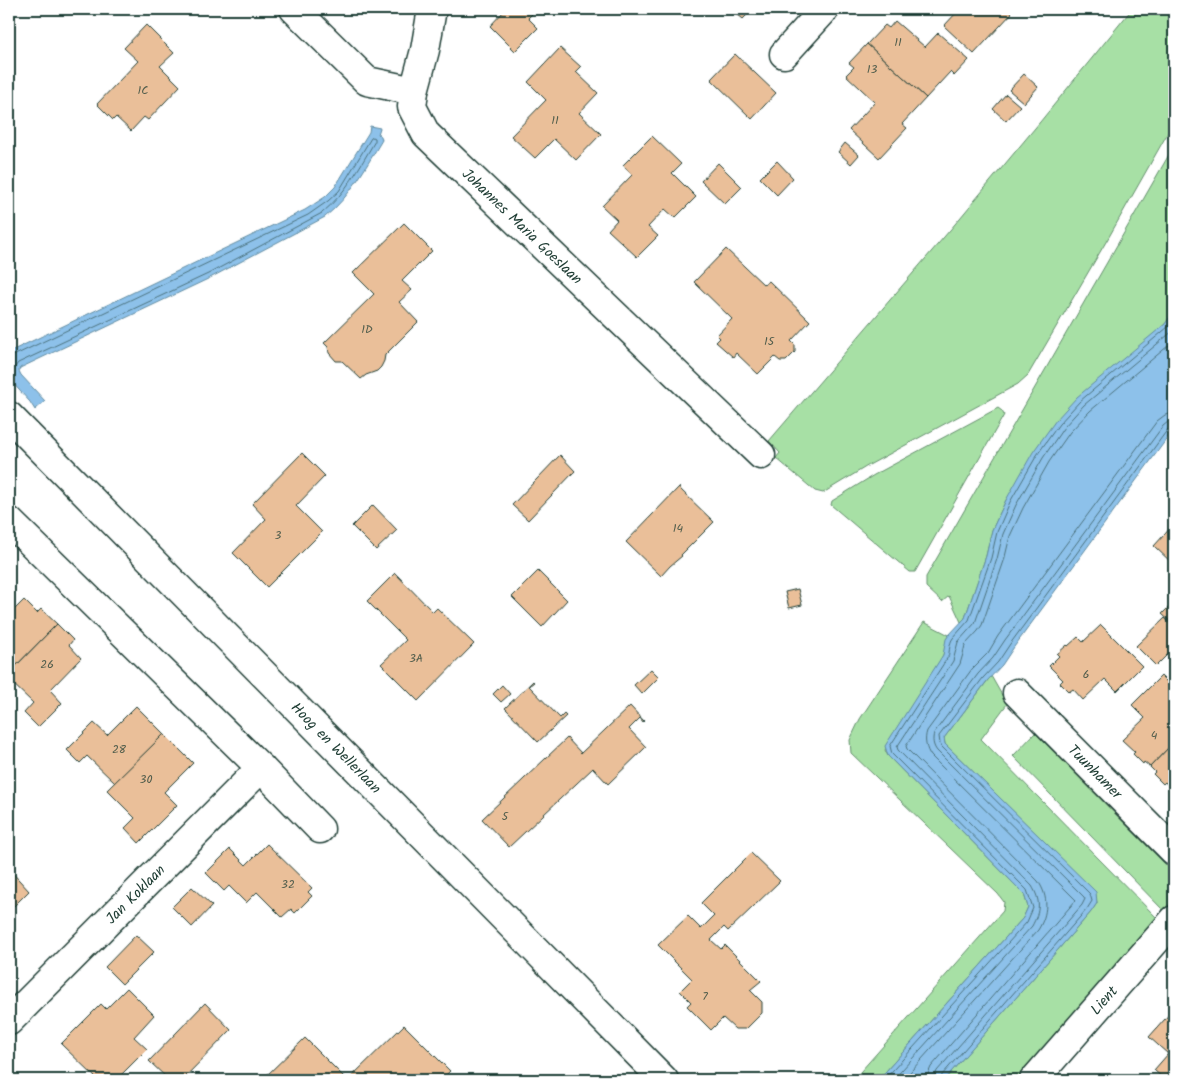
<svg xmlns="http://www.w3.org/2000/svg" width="1183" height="1089" viewBox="0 0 1183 1089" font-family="Kalam,sans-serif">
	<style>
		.green { fill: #a7e0a5; stroke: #638e6c }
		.water { fill: #8dc1ea; stroke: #618ca1 }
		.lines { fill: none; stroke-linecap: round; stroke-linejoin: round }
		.shore { stroke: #4b727d; stroke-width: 1 }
		.building { fill: #eabf99; stroke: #1f3d34 }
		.street-casing { stroke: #1f3d34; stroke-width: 31 }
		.street { stroke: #fff; stroke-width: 28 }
		.labels { text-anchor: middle; stroke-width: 4; stroke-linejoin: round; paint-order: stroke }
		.number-label { font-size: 12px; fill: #525e4d }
		.street-label { font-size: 15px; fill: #1f3d34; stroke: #fff }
	</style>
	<rect width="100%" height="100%" fill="#fff"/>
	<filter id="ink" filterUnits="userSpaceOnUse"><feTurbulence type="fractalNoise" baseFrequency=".02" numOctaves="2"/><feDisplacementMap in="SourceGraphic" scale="10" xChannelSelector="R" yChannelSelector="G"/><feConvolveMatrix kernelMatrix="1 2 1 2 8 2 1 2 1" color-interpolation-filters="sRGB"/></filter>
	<g filter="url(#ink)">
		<g class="green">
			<path d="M1132,9h42v113l-64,113 -82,140 -10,9 -149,81 -46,28 -8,-2 -39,-33 4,-5 -11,-12 181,-211 90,-108z"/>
			<path d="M1174,146v165l-9,13 -16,14 -143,162 -14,30 -6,26 -21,62 -4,4 -12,-26 -7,6 -16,-15v-10z"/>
			<path d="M998,408l4,3 2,4 -89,157h-5l-79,-67 1,-4 42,-26z"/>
			<path d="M924,622l25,13c-4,5 -3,10 -5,17 -1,5 -5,10 -8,15l-51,83 3,6 136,138 4,13 -5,11 -145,162h-25l150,-169 1,-9 -6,-8 -147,-141 -1,-13 10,-21z"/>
			<path d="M991,676l16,28 -26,35 177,180 -141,161h-73l147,-168 6,-9 -2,-11 -150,-148 -1,-6z"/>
			<path d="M1035,733l139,140v25l-10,13 -151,-155z"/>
		</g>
		<g class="water">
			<path d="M370,126l10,2 -2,6 3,2 1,4c-17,28 -31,56 -57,77l-115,61 -190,90 -1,3 2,4 24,26 -10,9 -5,-8 -21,-23v-27l296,-142 20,-13 10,-10 34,-55z"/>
			<path d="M1174,311v118l-160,218 -12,18 -15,16 -43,57 1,6 151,148 1,11 -6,9 -147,168h-66l145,-162 5,-11 -4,-13 -136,-138 -3,-10 58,-91 3,-16 3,-4 16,-17 21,-62 6,-26 14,-30 27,-48 23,-32 21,-23 88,-73z"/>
		</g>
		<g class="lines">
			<g class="shore">
				<path d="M9,356h4l295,-141 20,-14 11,-10 32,-53 2,-1 2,1v3c-16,27 -29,52 -53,72l-114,61 -190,89 -3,4 -1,8 -5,1"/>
				<path d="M884,1080l143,-158 6,-14 -6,-18 -135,-136 -2,-8 58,-89c2,-6 1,-14 5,-19l16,-18 22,-62 6,-26 13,-30 27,-47 22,-31 21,-23 88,-74 6,-7"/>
				<path d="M893,1080l139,-154c8,-15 9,-25 0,-40l-134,-136 -1,-3 56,-86 5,-19 17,-19 22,-64 6,-25 13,-29 27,-47 21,-31 20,-22 90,-75"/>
				<path d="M903,1080l135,-150c10,-16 11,-33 0,-49l-131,-132 -1,-3 54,-82 3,-10 2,-9 13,-14 4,-6 22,-64 6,-25 13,-28 26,-46 21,-30 20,-21 84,-70"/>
				<path d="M927,1080l1,-6 3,-7 145,-167 -145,-144c-5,-7 -7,-16 -4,-25l45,-62 16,-16 10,-17 159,-215 8,-6 9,-2"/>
				<path d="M934,1080l1,-4 2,-5 145,-166 3,-6 -1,-2 -147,-146c-4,-5 -5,-11 -3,-18l44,-59 15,-16 12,-18 158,-214 5,-4 6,-1"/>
				<path d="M941,1080l1,-5 145,-166 5,-8 -2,-7 -148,-147 -2,-3 -1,-8 44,-58 15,-16 12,-18 158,-215 3,-2h3"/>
			</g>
		</g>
		<g class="building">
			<path d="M502,9h35l-9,9 10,10 -23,23 -25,-25 14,-15z"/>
			<path d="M731,9h22l-10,10z"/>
			<path d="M954,9h54l4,4 -38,41 -30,-28 13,-14z"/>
			<path d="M895,21l30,26 13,-14 31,27 -15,16 -4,-4 -24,26 -59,-54 18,-19 4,3z"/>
			<path d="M146,25l28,28 -14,13 20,20 -32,34 -4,-3 -13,14 -15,-14 -3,3 -16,-16 41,-43 -14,-13z"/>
			<path d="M867,44l59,54 -24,26 5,4 -28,30 -30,-28 26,-28 -29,-27 8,-8 -5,-4z"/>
			<path d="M560,48l21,19 -5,5 22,21 -19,20 22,21 -25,26 -22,-21 -19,19 -24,-22 35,-36 -18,-18z"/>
			<path d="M735,54l41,39 -24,26 -41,-40z"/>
			<path d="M1024,74l14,13 -14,16 -15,-13z"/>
			<path d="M1006,94l14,12 -14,15 -13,-12z"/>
			<path d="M652,136l29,28 -9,9 24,24 -21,21 -10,-9 -17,18 10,9 -21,21 -29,-27 9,-10 -15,-14 30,-31 -9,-10z"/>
			<path d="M845,143l14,12 -8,9 -13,-12z"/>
			<path d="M777,161l16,17 -16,17 -17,-17z"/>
			<path d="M718,163l24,24 -17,17 -24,-23z"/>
			<path d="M404,223l28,28 -30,30 10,9 -13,12 19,20 -33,33 -1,6 -3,6 -4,4 -11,4 -5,4 -19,-18h-6l-7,-8 -1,-6 -4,-4 50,-49 -21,-21z"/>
			<path d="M726,249l38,36 5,-4 41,40 -19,20 4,4v7l-9,9h-6l-5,-4 -17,17 -22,-21 -3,4 -17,-15 4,-4 -3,-3 15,-16 -38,-37z"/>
			<path d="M302,453l23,23 -29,30 26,26 -55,55 -34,-34 33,-34 -14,-15z"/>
			<path d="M560,455l15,16 -47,49 -16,-15z"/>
			<path d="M679,487l2,3 33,32 -33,33 1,1 -12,10 -9,10 -35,-34z"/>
			<path d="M373,505l24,25 -21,20 -24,-24z"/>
			<path d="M1174,524v41l-20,-19z"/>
			<path d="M538,571l29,29 -25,27 -30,-30z"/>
			<path d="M395,573l38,39 4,-4 37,36 -56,57 -37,-37 25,-24 -39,-39z"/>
			<path d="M798,589l4,16 -13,3 -4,-16z"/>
			<path d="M24,600l13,13 4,-4 16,15 -48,49v-58z"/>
			<path d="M1174,602v23l-12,-11z"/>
			<path d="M1165,618l9,10v20l-18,18 -20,-20z"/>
			<path d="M57,624l16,16 -4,5 12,13 -31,32 12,13 -24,24 -14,-14 9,-10 -24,-23v-7z"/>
			<path d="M1101,625l41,41 -25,25 -12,-12 -22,21 -10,-11 -4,3 -9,-9 3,-3 -14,-14 10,-10 -2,-2 10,-9 1,1 10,-9 5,5z"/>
			<path d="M651,669l8,8 -17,17 -8,-9z"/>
			<path d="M1161,676l13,13v53l-24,25 -6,-5 -1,2 -10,-10 2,-2 -13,-12 23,-22 -13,-13z"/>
			<path d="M533,681l1,1 -5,4 31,32 4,-4 2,2 -28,26 -33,-34z"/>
			<path d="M502,685l8,9 -9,8 -8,-8z"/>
			<path d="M136,706l28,28 -49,49 -28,-27 -7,7 -13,-13 27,-27 13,12z"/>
			<path d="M630,706l14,15 -1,1 -3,-4 -11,11 17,18 -38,37 -15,-16 -84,79 -27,-28 85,-81 14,15z"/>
			<path d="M164,734l29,29 -29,29 13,13 -38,38 -14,-15 10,-10 -28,-28z"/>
			<path d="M1174,742v50l-9,-10 -2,2 -10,-10 2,-2 -5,-5z"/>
			<path d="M267,844l45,44 -4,4 4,4 -17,17 -4,-4 -9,8 -25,-25 -11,11 -17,-17 -5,5 -18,-18 24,-24 16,16z"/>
			<path d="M751,853l29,28 -52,50 -4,-4 -13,13 10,9 4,-4 36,36 -11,9 12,12v11l-16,16h-11l-12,-11 -12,12 -24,-24 4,-4 -11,-11 12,-12 -34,-34 30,-29 13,13 13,-13 -13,-13z"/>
			<path d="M9,869l20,22 -20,20z"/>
			<path d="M192,887l20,19 -20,21 -20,-20z"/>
			<path d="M136,935l18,17 -32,32 -17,-17z"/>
			<path d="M127,988l27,27 -20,22 13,12 -31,31h-18l-37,-36 40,-40 5,5z"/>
			<path d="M205,1003l26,27 -49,50h-13l-20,-19z"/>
			<path d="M1173,1010l1,1v69h-9l-11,-10 14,-16 -19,-17z"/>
			<path d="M404,1025l46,46 -9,9h-93z"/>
			<path d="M305,1038l42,42h-85z"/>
		</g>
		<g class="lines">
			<defs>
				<g id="street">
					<path d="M294,9l73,72 47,10"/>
					<path id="s1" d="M432,9l-7,41 -11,41 -2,16 14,27 335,321"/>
					<path d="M784,54l41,-45"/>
					<path id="s2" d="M9,416l655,664"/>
					<path d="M9,521l252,247 59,61"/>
					<path id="s3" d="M1017,693l157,158"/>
					<path id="s4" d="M9,1021l252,-253"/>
					<path id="s5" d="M1034,1080l140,-160"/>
				</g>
			</defs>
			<use href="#street" class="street-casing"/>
			<use href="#street" class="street"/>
		</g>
	</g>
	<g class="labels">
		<g class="number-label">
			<text x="898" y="46">11</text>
			<text x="872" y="73">13</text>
			<text x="143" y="94">1C</text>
			<text x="555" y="124">11</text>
			<text x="367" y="333">1D</text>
			<text x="769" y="345">15</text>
			<text x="678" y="532">14</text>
			<text x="278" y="539">3</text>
			<text x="416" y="662">3A</text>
			<text x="47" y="668">26</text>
			<text x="1086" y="678">6</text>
			<text x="1154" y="739">4</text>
			<text x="119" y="753">28</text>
			<text x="146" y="783">30</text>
			<text x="505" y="820">5</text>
			<text x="288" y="888">32</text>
			<text x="705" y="1000">7</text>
		</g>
		<g class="street-label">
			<text dy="5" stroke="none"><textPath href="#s1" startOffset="264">Johannes Maria Goeslaan</textPath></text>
			<text dy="5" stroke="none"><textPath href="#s2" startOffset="466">Hoog en Wellerlaan</textPath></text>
			<text dy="5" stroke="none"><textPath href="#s3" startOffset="111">Tuunhamer</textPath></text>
			<text dy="5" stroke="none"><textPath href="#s4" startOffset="179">Jan Koklaan</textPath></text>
			<text dy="5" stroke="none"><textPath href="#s5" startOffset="106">Lient</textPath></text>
		</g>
	</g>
	<rect width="1183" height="1089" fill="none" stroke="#fff" stroke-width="30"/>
	<rect x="15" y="15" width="1153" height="1059" fill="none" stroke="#1f3d34" stroke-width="2" filter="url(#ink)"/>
</svg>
